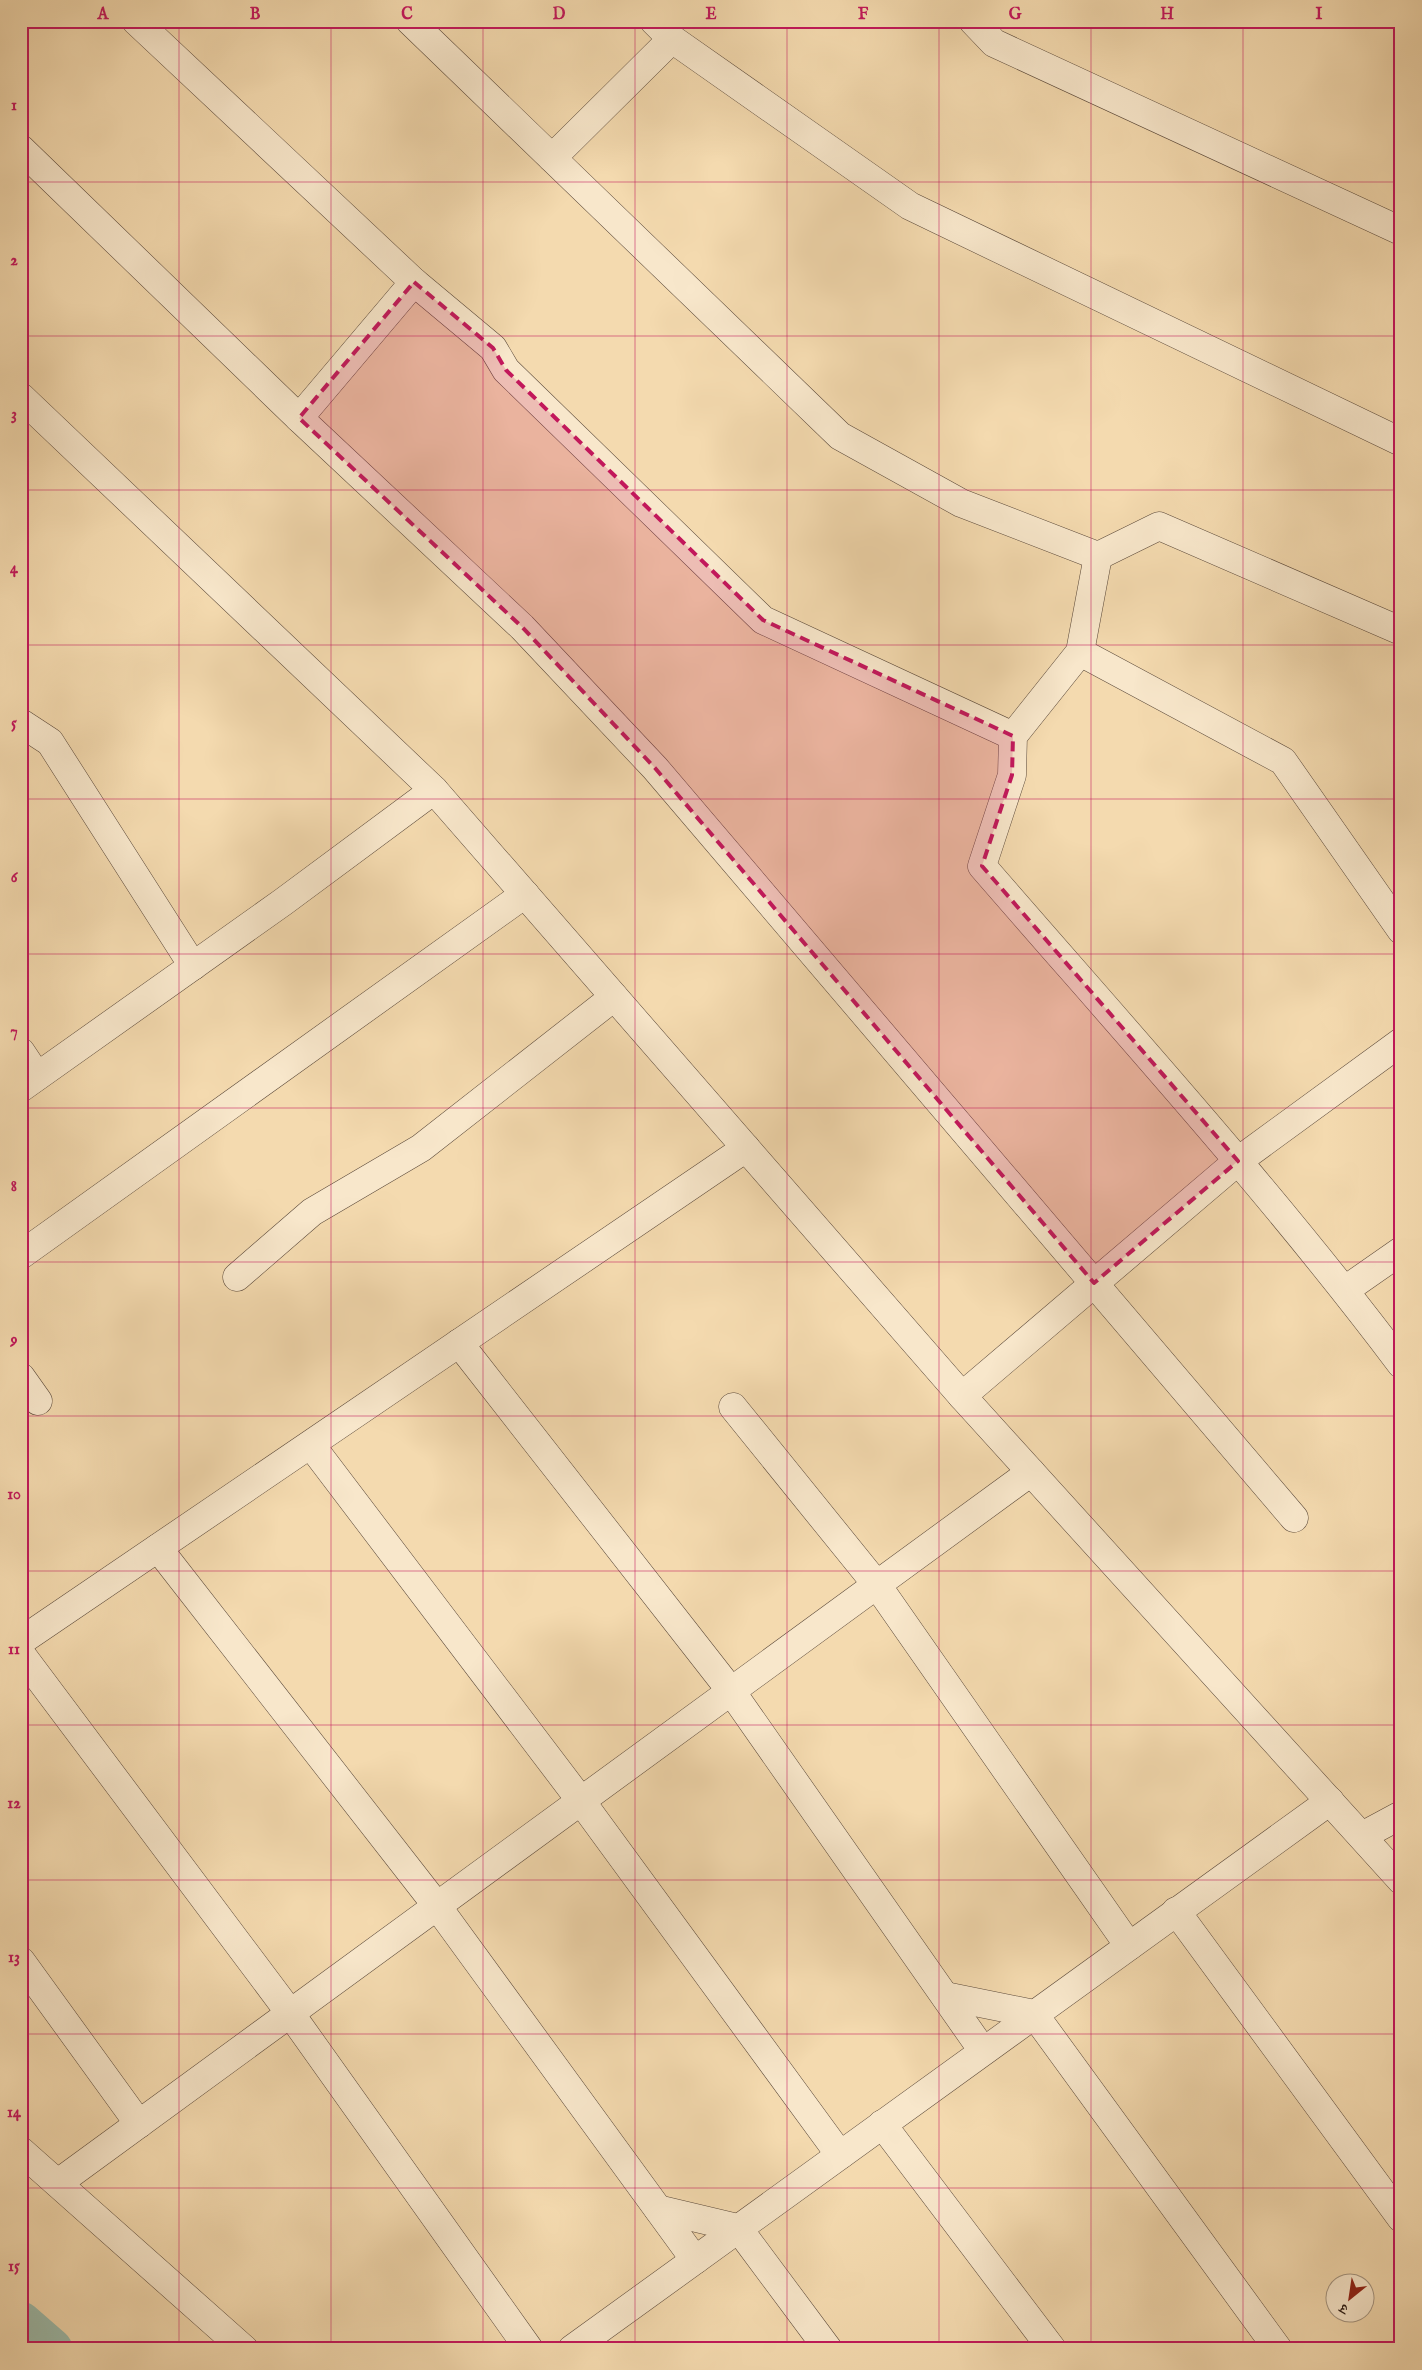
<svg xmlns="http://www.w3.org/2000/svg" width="1422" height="2370" viewBox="0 0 1422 2370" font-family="'IM FELL English','Noto Serif Devanagari',serif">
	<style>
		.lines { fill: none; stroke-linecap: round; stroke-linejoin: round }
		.canal { stroke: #9cbbab; stroke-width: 41 }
		.street-casing { stroke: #5b493a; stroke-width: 29 }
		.street { stroke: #f8e7cb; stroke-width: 28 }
		.marked { fill: #c2185b; fill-opacity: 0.2; stroke: #c2185b; stroke-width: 4; stroke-dasharray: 10 6; stroke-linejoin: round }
		.grid { fill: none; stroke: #c2185b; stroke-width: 1; stroke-opacity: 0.55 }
		.neatline { fill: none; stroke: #c2185b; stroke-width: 2 }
		.grid-label { font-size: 16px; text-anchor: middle; font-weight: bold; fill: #c2185b }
	</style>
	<rect width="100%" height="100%" fill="#f4daaf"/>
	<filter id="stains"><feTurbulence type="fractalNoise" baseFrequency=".004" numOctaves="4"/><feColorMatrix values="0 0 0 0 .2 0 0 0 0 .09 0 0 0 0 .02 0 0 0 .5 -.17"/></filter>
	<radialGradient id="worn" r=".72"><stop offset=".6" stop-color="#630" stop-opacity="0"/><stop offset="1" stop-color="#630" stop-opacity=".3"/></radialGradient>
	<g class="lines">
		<path class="canal" d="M21,2322l31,27"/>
		<defs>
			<g id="street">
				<path d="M136,21l278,261 79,66 13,22 257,250 250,116"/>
				<path d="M410,21l430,415 121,67 137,53 61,-30 242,105"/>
				<path d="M654,21l18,18 238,167 491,236"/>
				<path d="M973,21l21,22 407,188"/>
				<path d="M21,149l278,269 223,209 133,141 639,750"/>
				<path d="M552,158l120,-119"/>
				<path d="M21,397l413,393 528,606 439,484"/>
				<path d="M299,418l115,-136"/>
				<path d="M1098,556l-18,96 -67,84 -1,39 -30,91c142,164 288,324 419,498"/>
				<path d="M1080,652l203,109 118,169"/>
				<path d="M21,723l29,19 143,224"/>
				<path d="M21,1052l16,24"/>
				<path d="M21,1088l262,-186 151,-112"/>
				<path d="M21,1255l504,-361"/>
				<path d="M237,1277l75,-65 109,-64 193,-151"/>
				<path d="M1345,1290l56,-39"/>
				<path d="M459,1343l272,348 252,360"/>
				<path d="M21,1377l17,24"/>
				<path d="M962,1396l276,-235 163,-119"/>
				<path d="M733,1407l144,178 252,361"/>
				<path d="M311,1445l270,356 259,354"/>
				<path d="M158,1548l279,358 258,354"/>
				<path d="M21,1641l725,-493"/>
				<path d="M21,1654l269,359 239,336"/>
				<path d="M1362,1836l39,-21"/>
				<path d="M1176,1911l225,307"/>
				<path d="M21,1961l118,163"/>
				<path d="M945,1996l89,18 244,335"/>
				<path d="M882,2124l170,225"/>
				<path d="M21,2151l223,198"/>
				<path d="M58,2183l973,-711"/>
				<path d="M658,2209l80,19 90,121"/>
				<path d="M572,2349l758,-548"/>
			</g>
		</defs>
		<use href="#street" class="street-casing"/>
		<use href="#street" class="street"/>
	</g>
	<path class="marked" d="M414,282l79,66 13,22 257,250 250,116 -1,39 -30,91 256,295 -144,122 -439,-515 -133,-141 -223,-209z"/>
	<path class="grid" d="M179,21v2328M331,21v2328M483,21v2328M635,21v2328M787,21v2328M939,21v2328M1091,21v2328M1243,21v2328M21,182h1380M21,336h1380M21,490h1380M21,645h1380M21,799h1380M21,954h1380M21,1108h1380M21,1262h1380M21,1416h1380M21,1571h1380M21,1725h1380M21,1880h1380M21,2034h1380M21,2188h1380"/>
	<rect width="1422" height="2370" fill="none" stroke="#f4daaf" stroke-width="55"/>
	<g transform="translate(1350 2298) rotate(210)"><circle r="24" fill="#f8e7cb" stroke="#a59581"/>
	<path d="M0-4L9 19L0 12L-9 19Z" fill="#8f2418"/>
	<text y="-8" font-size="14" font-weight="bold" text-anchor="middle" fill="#281913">उ</text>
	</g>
	<rect x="28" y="28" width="1366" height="2314" class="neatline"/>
	<g class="grid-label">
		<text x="103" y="19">A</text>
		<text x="255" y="19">B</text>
		<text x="407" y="19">C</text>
		<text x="559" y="19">D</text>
		<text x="711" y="19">E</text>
		<text x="863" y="19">F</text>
		<text x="1015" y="19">G</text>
		<text x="1167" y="19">H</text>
		<text x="1319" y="19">I</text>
		<text x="14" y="110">1</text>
		<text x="14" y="265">2</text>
		<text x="14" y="419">3</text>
		<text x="14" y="573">4</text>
		<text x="14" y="728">5</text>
		<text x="14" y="882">6</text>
		<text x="14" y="1036">7</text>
		<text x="14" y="1191">8</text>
		<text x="14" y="1345">9</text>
		<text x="14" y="1499">10</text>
		<text x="14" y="1654">11</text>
		<text x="14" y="1808">12</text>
		<text x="14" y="1962">13</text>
		<text x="14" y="2117">14</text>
		<text x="14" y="2271">15</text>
	</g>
	<rect width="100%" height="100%" filter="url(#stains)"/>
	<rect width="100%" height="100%" fill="url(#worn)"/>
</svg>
